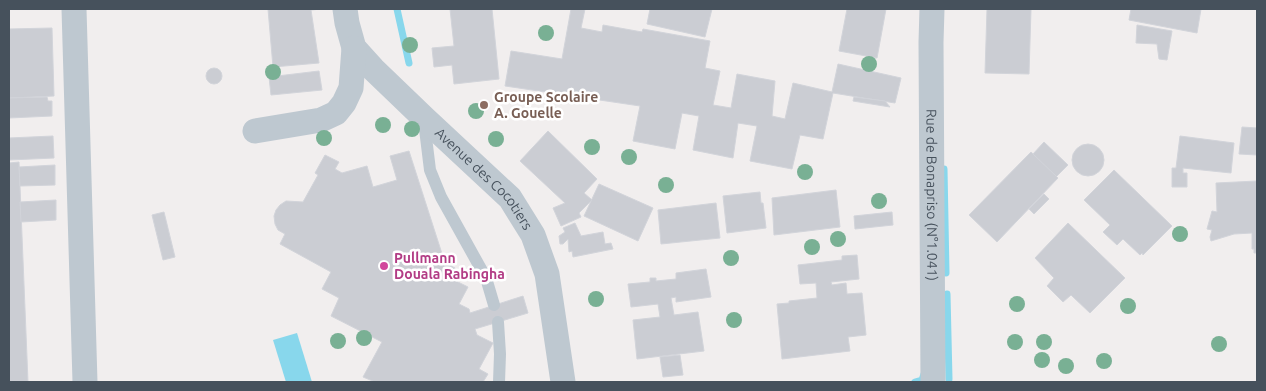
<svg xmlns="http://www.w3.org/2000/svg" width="1266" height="391" viewBox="0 0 1266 391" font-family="Ubuntu,sans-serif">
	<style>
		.water { fill: #88d7ec }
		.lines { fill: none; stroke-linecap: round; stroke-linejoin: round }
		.stream { stroke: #88d7ec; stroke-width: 7 }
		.building { fill: #cbcdd3; stroke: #d2d4da }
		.lane { stroke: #bec8d0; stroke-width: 12 }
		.street { stroke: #bec8d0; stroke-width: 25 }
		.tree { fill: #79b094 }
		.education-dot { fill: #8d6e63; stroke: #fff; stroke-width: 2 }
		.hotel-dot { fill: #d1479c; stroke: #fff; stroke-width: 2 }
		.labels { text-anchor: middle; stroke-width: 5; stroke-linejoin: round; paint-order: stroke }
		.education-label { font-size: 14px; font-weight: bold; fill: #785e54; stroke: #fff; text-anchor: start }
		.street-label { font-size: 14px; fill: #46515c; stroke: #fff }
		.hotel-label { font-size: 14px; font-weight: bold; fill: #b23c85; stroke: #fff; text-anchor: start }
	</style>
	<rect width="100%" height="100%" fill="#f1eeee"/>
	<path class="water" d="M297,333l15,49h-26l-13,-42z"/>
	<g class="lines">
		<g class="stream">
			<path d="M397,9l12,54"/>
			<path d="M944,169l2,104"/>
			<path d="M947,294l2,85"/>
			<path d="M915,382l7,-2 2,-6"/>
		</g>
	</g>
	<g class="building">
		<path d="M268,9h54l-11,1 8,53 -46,4z"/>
		<path d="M450,9h42l7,70 -45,5 -2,-19 -18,2 -2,-19 22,-2z"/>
		<path d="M571,9h14l-4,19 21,4 1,-7 39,7 1,-3 67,12 -5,27 15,3 -7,34 18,3 6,-34 38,7 -3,35 13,3 8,-36 39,9 6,-28 63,14 -6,25 -62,-10 -10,46 -23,-4 -8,34 -42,-8 7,-35 -19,-3 -5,35 -40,-8 6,-34 -17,-3 -7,36 -42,-8 7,-35 -135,-20 6,-35 51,8z"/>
		<path d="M647,9h65l-7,28 -58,-13 3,-15z"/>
		<path d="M847,9h39l-9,49 -38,-7z"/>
		<path d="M987,9h44l-2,65 -44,-1z"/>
		<path d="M1131,9h70l-4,24 -68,-13z"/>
		<path d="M1137,25l35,6 -5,29 -8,-1 -2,-15 -21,-1z"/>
		<path d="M52,28l2,68 -45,2v-69z"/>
		<circle cx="214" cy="76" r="8"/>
		<path d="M319,71l3,19 -51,5 -2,-18z"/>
		<path d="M47,97l1,4h4v15l-43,2v-20z"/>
		<path d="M854,97l31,4 5,6 -37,-6z"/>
		<path d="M1242,127l15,1v27l-18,-1z"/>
		<path d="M548,131l49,48 -13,14 8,7 -13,13 2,4 -20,9 -8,-18 12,-5 -45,-42z"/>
		<path d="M53,136l1,22 -45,2v-22z"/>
		<path d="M1180,136l54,7 -3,30 -48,-5v5h4v14h-15v-19h4z"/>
		<path d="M1044,142l24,23 -12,12 -23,-23z"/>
		<circle cx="1088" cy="160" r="16"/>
		<path d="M409,151l36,112 10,5 -5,10 18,9 -9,17 10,5 1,4 53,-17 5,17 -53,16 2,6 16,8 -14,26 9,5 -5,8h-108l-12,-5 19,-35 -51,-26 8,-18 -17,-9 9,-17 -51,-28 5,-10 -7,-4 -3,-6 -1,-8 2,-6 4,-5 6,-4 17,1 15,-27 -3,-2 10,-18 14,7 -4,7 7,4 25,-7 6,21 24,-7 -7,-24z"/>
		<path d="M1031,152l27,26 -61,64 -28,-27z"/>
		<path d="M19,162l9,220h-19v-219z"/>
		<path d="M55,165v20l-35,1 -1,-19z"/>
		<path d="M1114,170l58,56 -29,29 -1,-2 -2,2 -17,-16 -6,6 -14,-13 7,-7 -26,-25z"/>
		<path d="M1257,181v72h-3v-4h-2v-16l-18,1 -23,7 -1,-4 2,-7 -5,-1 5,-18 5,1 -1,-29z"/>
		<path d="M599,184l54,24 -15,33 -54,-25z"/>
		<path d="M836,190l4,37 -66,8 -2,-37z"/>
		<path d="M760,192l1,11h2l3,25 -39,5 -4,-37z"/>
		<path d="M1044,194l5,5 -15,15 -5,-5z"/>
		<path d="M56,200v20l-35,2 -1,-20z"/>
		<path d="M716,203l4,35 -59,6 -3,-34z"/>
		<path d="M164,212l11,45 -12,3 -11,-45z"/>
		<path d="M892,212l1,13 -38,4 -1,-13z"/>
		<path d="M575,223l6,13 22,-4 2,12 6,-1 2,6 -40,8 -1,-6 -3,1 -1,-13 -5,5h-3l-1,-8 6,-4 -2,-4z"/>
		<path d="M1068,223l57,55 -35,35 -19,-18 -8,7 -16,-16 7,-8 -19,-20z"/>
		<path d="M857,255l2,24 -28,3 1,3 14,-2 1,11 15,-1 4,42 -18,2 2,14 -68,8 -5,-55 12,-1v-2l28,-3 -1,-15 -16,1 -2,-19 44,-5v-4z"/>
		<path d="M706,269l5,28 -35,5v-5l-5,1 3,17 24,-3 6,39 -67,8 -4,-39 27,-3 -2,-13 -27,3 -3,-23 22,-2v-4h6v3l20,-2v-6z"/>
		<path d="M680,355l3,20 -20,2 -3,-20z"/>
	</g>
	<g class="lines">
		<g class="lane">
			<path d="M424,121l6,49 11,27 45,81 8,27"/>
			<path d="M498,322l2,32 -1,28"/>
		</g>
		<g class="street">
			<path d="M74,9l11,373"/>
			<path id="s1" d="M345,9l2,14 7,25 19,21 51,49 86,80 23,37 14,39 16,108"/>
			<path id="s2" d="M932,9l-1,33 2,340"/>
			<path d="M255,131l66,-11 15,-7 8,-10 7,-15 3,-40"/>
		</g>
	</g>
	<g class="tree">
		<circle cx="546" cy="33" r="8"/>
		<circle cx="410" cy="45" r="8"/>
		<circle cx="869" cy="64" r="8"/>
		<circle cx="273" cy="72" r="8"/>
		<circle cx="476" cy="111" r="8"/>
		<circle cx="383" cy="125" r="8"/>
		<circle cx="412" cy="129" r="8"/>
		<circle cx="324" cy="138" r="8"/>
		<circle cx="496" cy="139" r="8"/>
		<circle cx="592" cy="147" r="8"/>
		<circle cx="629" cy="157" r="8"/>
		<circle cx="805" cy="172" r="8"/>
		<circle cx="666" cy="185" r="8"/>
		<circle cx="879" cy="201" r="8"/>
		<circle cx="1180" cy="234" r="8"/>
		<circle cx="838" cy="239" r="8"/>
		<circle cx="812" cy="247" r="8"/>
		<circle cx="731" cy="258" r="8"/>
		<circle cx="596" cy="299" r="8"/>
		<circle cx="1017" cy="304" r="8"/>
		<circle cx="1128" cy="306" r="8"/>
		<circle cx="734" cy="320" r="8"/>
		<circle cx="364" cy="338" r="8"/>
		<circle cx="338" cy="341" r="8"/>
		<circle cx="1015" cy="342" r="8"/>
		<circle cx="1044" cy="342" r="8"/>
		<circle cx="1219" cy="344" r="8"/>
		<circle cx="1042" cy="360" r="8"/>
		<circle cx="1104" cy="361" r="8"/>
		<circle cx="1066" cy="366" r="8"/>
	</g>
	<circle class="education-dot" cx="484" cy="105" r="5"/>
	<circle class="hotel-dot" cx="384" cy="266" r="5"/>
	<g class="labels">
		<g class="education-label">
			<text x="494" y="102">Groupe Scolaire<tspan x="494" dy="16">A. Gouelle</tspan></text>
		</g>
		<g class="street-label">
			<text dy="5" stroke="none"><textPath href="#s1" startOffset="225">Avenue des Cocotiers</textPath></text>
			<text dy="5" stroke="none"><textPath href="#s2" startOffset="186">Rue de Bonapriso (N°1.041)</textPath></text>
		</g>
		<g class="hotel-label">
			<text x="394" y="263">Pullmann<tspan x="394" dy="16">Douala Rabingha</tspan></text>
		</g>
	</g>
	<rect width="1266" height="391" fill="none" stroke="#46515c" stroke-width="20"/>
</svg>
